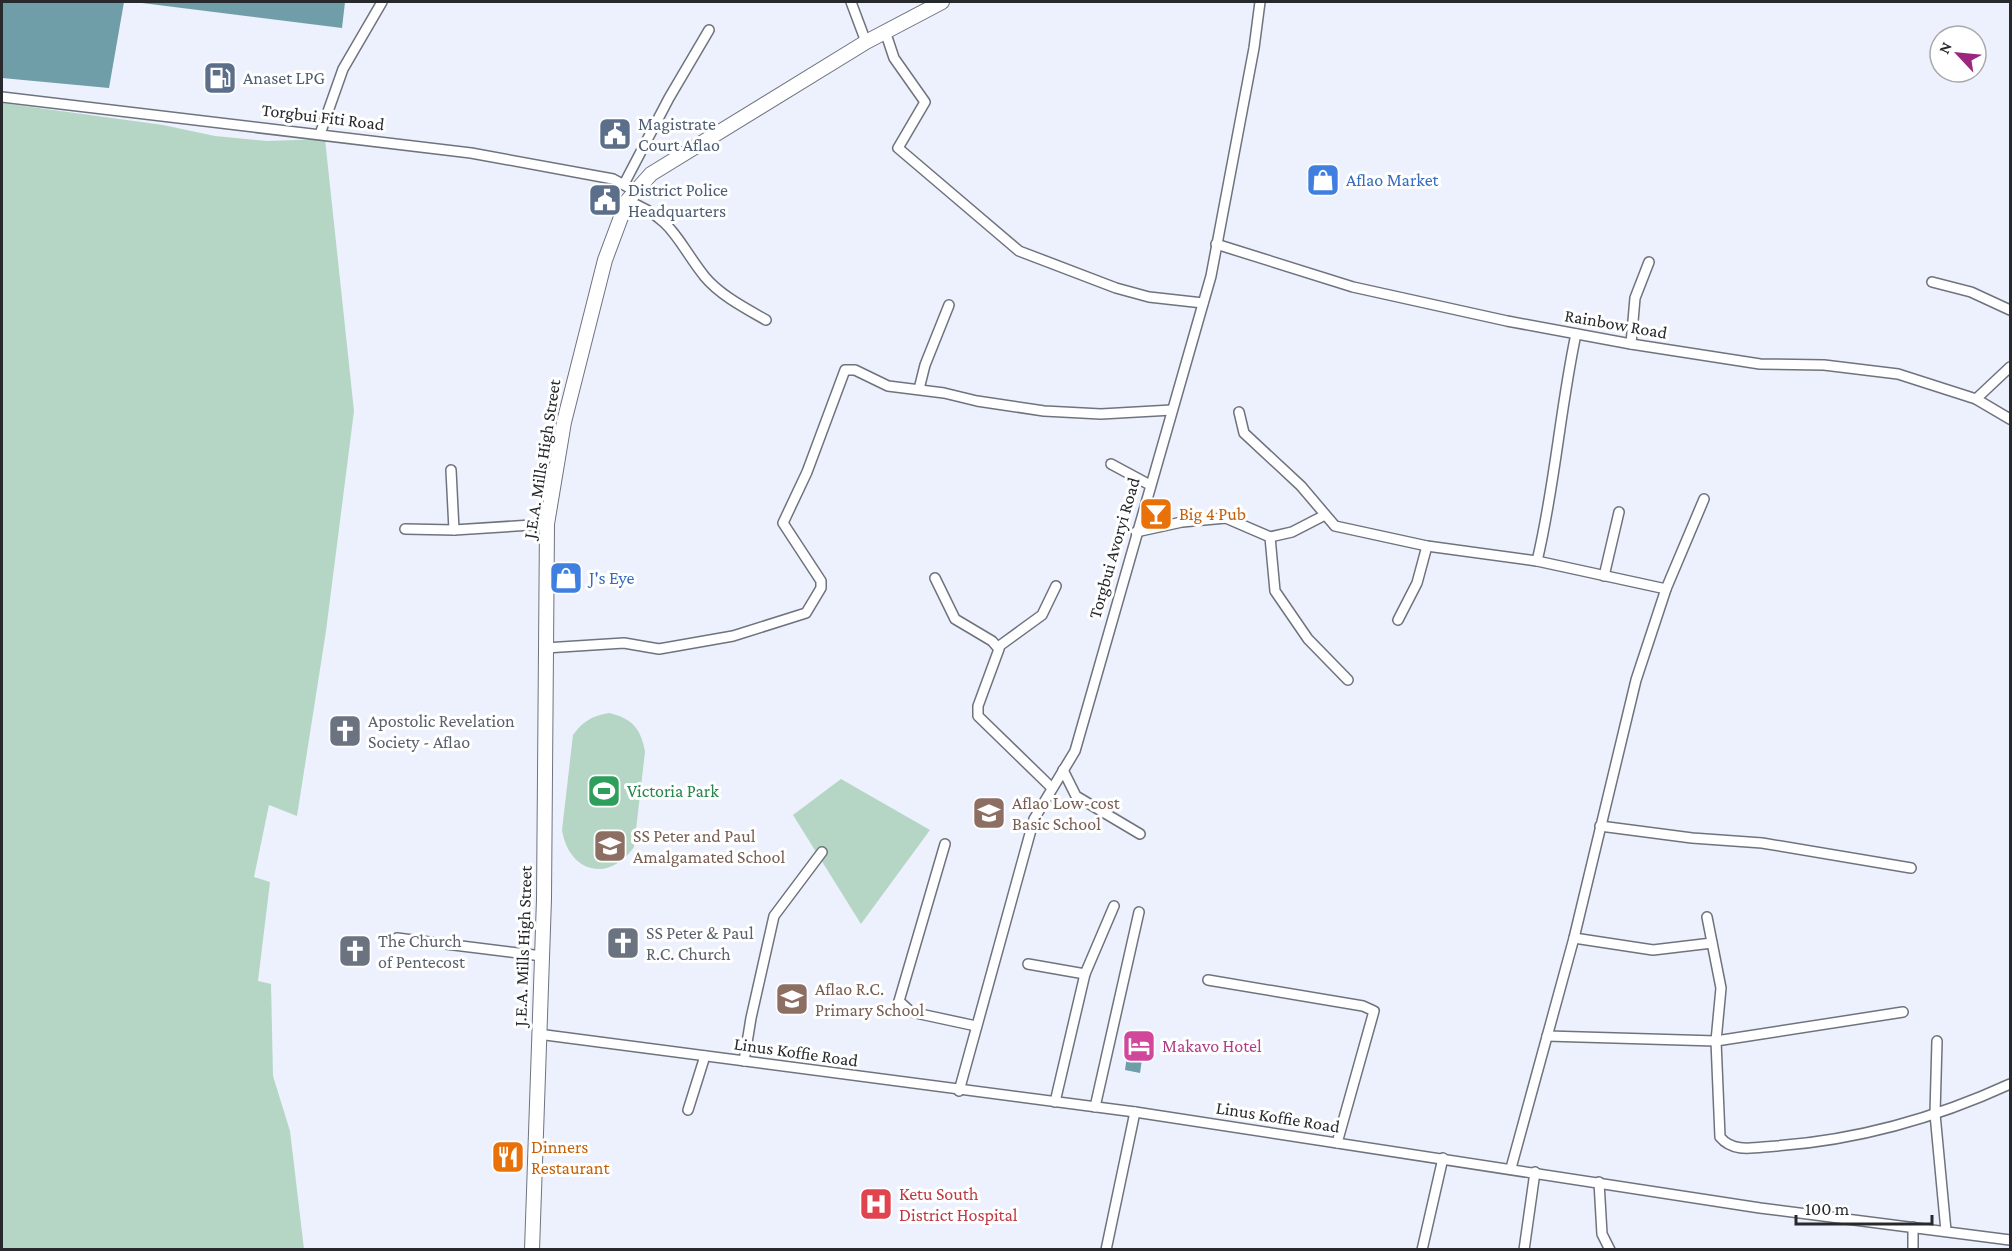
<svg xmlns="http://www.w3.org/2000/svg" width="2012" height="1251" viewBox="0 0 2012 1251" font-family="'Crimson Pro',serif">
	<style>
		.green { fill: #b5d6c5 }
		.water { fill: #6f9da8 }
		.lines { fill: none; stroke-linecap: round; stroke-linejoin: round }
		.minor-casing { stroke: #6f737d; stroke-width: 12 }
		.highway-casing { stroke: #6f737d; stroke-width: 16 }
		.minor { stroke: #fff; stroke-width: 9 }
		.highway { stroke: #fff; stroke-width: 14 }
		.labels { text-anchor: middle; stroke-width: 6; stroke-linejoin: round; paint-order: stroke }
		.service-label { font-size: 18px; fill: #4e5e75; stroke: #fff; text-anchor: start }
		.street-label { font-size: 18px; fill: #27292d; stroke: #fff }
		.shop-label { font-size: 18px; fill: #366cbe; stroke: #fff; text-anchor: start }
		.food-label { font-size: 18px; fill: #c56008; stroke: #fff; text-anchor: start }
		.worship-label { font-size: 18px; fill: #5b616d; stroke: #fff; text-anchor: start }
		.leisure-label { font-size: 18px; fill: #27864d; stroke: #fff; text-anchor: start }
		.education-label { font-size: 18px; fill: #785e54; stroke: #fff; text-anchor: start }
		.hotel-label { font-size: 18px; fill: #b23c85; stroke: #fff; text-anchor: start }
		.health-label { font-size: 18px; fill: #be3a42; stroke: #fff; text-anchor: start }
	</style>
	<rect width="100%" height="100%" fill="#ecf1fd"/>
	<g class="green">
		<path d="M2,103l161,22 52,11 52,5 58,-2 29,272 -28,220 -29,185 -28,-11 -15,72 16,5 -12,99 13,3 2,92 17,55 14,118 -302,1z"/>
		<path d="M609,713c23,5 32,16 36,39l-11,95c-25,36 -65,26 -72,-17l11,-95c10,-14 19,-19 36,-22z"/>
		<path d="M841,779l89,51 -69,94 -68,-109z"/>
	</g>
	<g class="water">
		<path d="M2,2h122l-15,86 -107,-10z"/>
		<path d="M134,2h211l-3,26z"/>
		<path d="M1127,1056l15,3 -2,14 -15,-3z"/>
	</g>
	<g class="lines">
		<defs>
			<g id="minor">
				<path d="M851,2l15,40"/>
				<path d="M885,31l9,27 31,44 -27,46 121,103 97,37 33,9 54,6"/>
				<path d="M2,97l469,56 142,26 22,12"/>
				<path d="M320,134l23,-65 39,-67"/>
				<path d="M624,184l45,-86 40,-68"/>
				<path d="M627,201c47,17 50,41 78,76 15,18 40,31 61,43"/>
				<path d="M1216,244l137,43 154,34 124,23 129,20 64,1 74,9 78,25 34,20"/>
				<path d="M1932,282l39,10 39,18"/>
				<path d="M1631,344l4,-46 14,-36"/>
				<path d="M919,389l6,-24 24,-60"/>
				<path d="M1976,399l34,-32"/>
				<path d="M1239,412l5,21 57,53 34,40 92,20 110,15 129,28"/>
				<path d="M1111,464l39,21"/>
				<path d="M451,470l3,60"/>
				<path d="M405,529l49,1 93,-6"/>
				<path d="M1136,532l46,-10 44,-4 44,19 5,54 33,48 40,41"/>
				<path d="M1270,537l22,-5 33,-17"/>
				<path d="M1537,561c18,-75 23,-152 39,-227"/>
				<path d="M1604,576l15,-64"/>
				<path d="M935,578l20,41 37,22 7,8 -21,57v10l74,72"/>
				<path d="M1398,620l19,-37 10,-37"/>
				<path d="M998,647l44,-32 14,-29"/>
				<path d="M545,648l79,-5 35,6 74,-13 73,-23 15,-25v-7l-38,-58 24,-51 38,-102h10l33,16 56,7 33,8 67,10 57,3 71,-4"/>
				<path d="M1063,770l13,26 64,38"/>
				<path d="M1600,826l92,12 70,5 149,25"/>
				<path d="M945,844l-46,157 12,11 65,14"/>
				<path d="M1707,917l14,71 -5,53 4,96c14,17 36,10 56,9 81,-6 160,-28 234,-62"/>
				<path d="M397,938l145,18"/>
				<path d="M1574,938l79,12 59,-7"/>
				<path d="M1028,964l57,10"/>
				<path d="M1208,980l155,26 11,5 -37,132"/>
				<path d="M538,1034l597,78 625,96 250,32"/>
				<path d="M1547,1036l169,5 187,-29"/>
				<path d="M1937,1041l-2,73 11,117"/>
				<path d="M744,1061l7,-43 23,-102 48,-64"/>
				<path d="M959,1091l75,-272 41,-68 136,-475 43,-228 6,-46"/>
				<path d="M1055,1102l30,-128 29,-68"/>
				<path d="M1095,1107l44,-195"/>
				<path d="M688,1110l17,-54"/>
				<path d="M1511,1168l63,-230 62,-258 30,-91 38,-90"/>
				<path d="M1599,1182l3,52 8,16"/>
				<path d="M1106,1250l29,-138"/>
				<path d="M1422,1250l21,-92"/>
				<path d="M1524,1250l11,-78"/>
				<path d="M1913,1250v-23"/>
			</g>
			<path id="highway" d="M532,1250l12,-351 3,-375 17,-102 41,-162 22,-59 24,-27 215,-132 76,-40"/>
		</defs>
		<use href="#minor" class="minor-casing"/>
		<use href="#highway" class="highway-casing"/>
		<use href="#minor" class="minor"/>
		<use href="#highway" class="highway"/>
	</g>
	<defs>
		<symbol id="fuel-square" viewBox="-11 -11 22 22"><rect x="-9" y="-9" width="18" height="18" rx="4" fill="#5c6f8a" stroke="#fff"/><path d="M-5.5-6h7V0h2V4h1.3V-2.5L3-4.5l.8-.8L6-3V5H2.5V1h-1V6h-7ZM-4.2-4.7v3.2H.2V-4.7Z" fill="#fff"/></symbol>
		<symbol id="civic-square" viewBox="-11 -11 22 22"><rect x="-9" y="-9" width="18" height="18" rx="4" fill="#5c6f8a" stroke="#fff"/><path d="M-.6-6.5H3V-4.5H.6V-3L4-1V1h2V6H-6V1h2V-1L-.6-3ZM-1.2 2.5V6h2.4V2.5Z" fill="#fff"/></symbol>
		<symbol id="shop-square" viewBox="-11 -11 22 22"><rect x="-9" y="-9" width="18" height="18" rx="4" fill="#3f7fe0" stroke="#fff"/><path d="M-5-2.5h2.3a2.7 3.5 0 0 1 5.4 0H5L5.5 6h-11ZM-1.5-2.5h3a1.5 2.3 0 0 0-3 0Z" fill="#fff"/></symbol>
		<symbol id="bar-square" viewBox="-11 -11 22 22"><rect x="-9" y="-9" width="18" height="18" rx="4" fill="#e8710a" stroke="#fff"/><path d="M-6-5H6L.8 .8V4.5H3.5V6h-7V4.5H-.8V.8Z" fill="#fff"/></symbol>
		<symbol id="church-square" viewBox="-11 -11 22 22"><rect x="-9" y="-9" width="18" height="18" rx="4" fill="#6b7280" stroke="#fff"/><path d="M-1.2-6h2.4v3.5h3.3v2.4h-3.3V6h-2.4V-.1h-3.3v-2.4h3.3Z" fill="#fff"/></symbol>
		<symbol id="stadium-square" viewBox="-11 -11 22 22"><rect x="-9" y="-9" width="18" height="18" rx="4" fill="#2e9e5b" stroke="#fff"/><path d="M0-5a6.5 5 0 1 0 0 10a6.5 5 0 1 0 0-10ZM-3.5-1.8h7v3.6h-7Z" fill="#fff"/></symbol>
		<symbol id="school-square" viewBox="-11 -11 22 22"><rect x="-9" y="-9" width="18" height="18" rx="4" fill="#8d6e63" stroke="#fff"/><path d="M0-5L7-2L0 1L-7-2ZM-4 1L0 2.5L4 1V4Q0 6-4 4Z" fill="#fff"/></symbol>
		<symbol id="hotel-square" viewBox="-11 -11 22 22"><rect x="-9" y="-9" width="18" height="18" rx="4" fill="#d1479c" stroke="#fff"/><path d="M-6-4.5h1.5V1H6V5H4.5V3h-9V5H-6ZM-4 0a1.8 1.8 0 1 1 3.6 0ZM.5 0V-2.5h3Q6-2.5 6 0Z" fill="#fff"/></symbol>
		<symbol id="restaurant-square" viewBox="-11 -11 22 22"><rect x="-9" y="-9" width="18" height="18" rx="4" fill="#e8710a" stroke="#fff"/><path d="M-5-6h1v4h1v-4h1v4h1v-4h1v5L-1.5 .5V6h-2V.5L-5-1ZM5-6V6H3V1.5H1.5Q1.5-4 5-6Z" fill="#fff"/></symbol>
		<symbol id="hospital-square" viewBox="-11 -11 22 22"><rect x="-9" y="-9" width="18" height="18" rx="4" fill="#e0444e" stroke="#fff"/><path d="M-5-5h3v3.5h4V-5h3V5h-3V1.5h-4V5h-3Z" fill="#fff"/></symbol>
	</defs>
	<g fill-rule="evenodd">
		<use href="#fuel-square" x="201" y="59" width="38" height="38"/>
		<use href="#civic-square" x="596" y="115" width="38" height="38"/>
		<use href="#shop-square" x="1304" y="161" width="38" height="38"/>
		<use href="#civic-square" x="586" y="181" width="38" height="38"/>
		<use href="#bar-square" x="1137" y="495" width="38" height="38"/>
		<use href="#shop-square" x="547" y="559" width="38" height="38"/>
		<use href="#church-square" x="326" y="712" width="38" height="38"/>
		<use href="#stadium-square" x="585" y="772" width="38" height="38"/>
		<use href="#school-square" x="970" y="794" width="38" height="38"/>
		<use href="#school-square" x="591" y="827" width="38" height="38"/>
		<use href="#church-square" x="604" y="924" width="38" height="38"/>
		<use href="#church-square" x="336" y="932" width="38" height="38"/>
		<use href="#school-square" x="773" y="980" width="38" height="38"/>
		<use href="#hotel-square" x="1120" y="1027" width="38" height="38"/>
		<use href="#restaurant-square" x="489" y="1138" width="38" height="38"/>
		<use href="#hospital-square" x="857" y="1185" width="38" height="38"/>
	</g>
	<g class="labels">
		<g class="service-label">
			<text x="243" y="84">Anaset LPG</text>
			<text x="638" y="130">Magistrate<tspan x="638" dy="21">Court Aflao</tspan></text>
			<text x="628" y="196">District Police<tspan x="628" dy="21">Headquarters</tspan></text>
		</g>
		<g class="street-label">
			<text transform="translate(323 117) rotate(7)" y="6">Torgbui Fiti Road</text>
			<text transform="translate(1616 324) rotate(10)" y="6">Rainbow Road</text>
			<text transform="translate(542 459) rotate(-81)" y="6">J.E.A. Mills High Street</text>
			<text transform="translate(1114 548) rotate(-74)" y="6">Torgbui Avoryi Road</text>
			<text transform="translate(523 946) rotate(-88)" y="6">J.E.A. Mills High Street</text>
			<text transform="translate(796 1052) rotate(8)" y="6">Linus Koffie Road</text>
			<text transform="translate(1278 1117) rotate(9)" y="6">Linus Koffie Road</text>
		</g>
		<g class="shop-label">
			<text x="1346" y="186">Aflao Market</text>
			<text x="589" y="584">J's Eye</text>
		</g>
		<g class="food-label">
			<text x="1179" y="520">Big 4 Pub</text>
			<text x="531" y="1153">Dinners<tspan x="531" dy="21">Restaurant</tspan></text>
		</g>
		<g class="worship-label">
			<text x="368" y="727">Apostolic Revelation<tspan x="368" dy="21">Society - Aflao</tspan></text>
			<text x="646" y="939">SS Peter &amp; Paul<tspan x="646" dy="21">R.C. Church</tspan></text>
			<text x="378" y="947">The Church<tspan x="378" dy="21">of Pentecost</tspan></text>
		</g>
		<g class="leisure-label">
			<text x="627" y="797">Victoria Park</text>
		</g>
		<g class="education-label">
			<text x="1012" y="809">Aflao Low-cost<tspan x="1012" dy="21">Basic School</tspan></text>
			<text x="633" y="842">SS Peter and Paul<tspan x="633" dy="21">Amalgamated School</tspan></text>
			<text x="815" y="995">Aflao R.C.<tspan x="815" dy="21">Primary School</tspan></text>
		</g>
		<g class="hotel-label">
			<text x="1162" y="1052">Makavo Hotel</text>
		</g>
		<g class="health-label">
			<text x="899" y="1200">Ketu South<tspan x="899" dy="21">District Hospital</tspan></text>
		</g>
	</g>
	<rect width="2012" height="1251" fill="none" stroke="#27292d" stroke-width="6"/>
	<g transform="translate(1958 54) rotate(296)"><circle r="28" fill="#ffffff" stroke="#a9a9ab" stroke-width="1.5"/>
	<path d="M0-4.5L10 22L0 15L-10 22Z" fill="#9c257e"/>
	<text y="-9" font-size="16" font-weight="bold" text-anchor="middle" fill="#27292d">N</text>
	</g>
	<path d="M1796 1215v9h136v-9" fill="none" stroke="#27292d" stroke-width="3"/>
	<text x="1805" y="1215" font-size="18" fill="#27292d" stroke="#ffffff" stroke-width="4.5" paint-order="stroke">100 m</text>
</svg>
